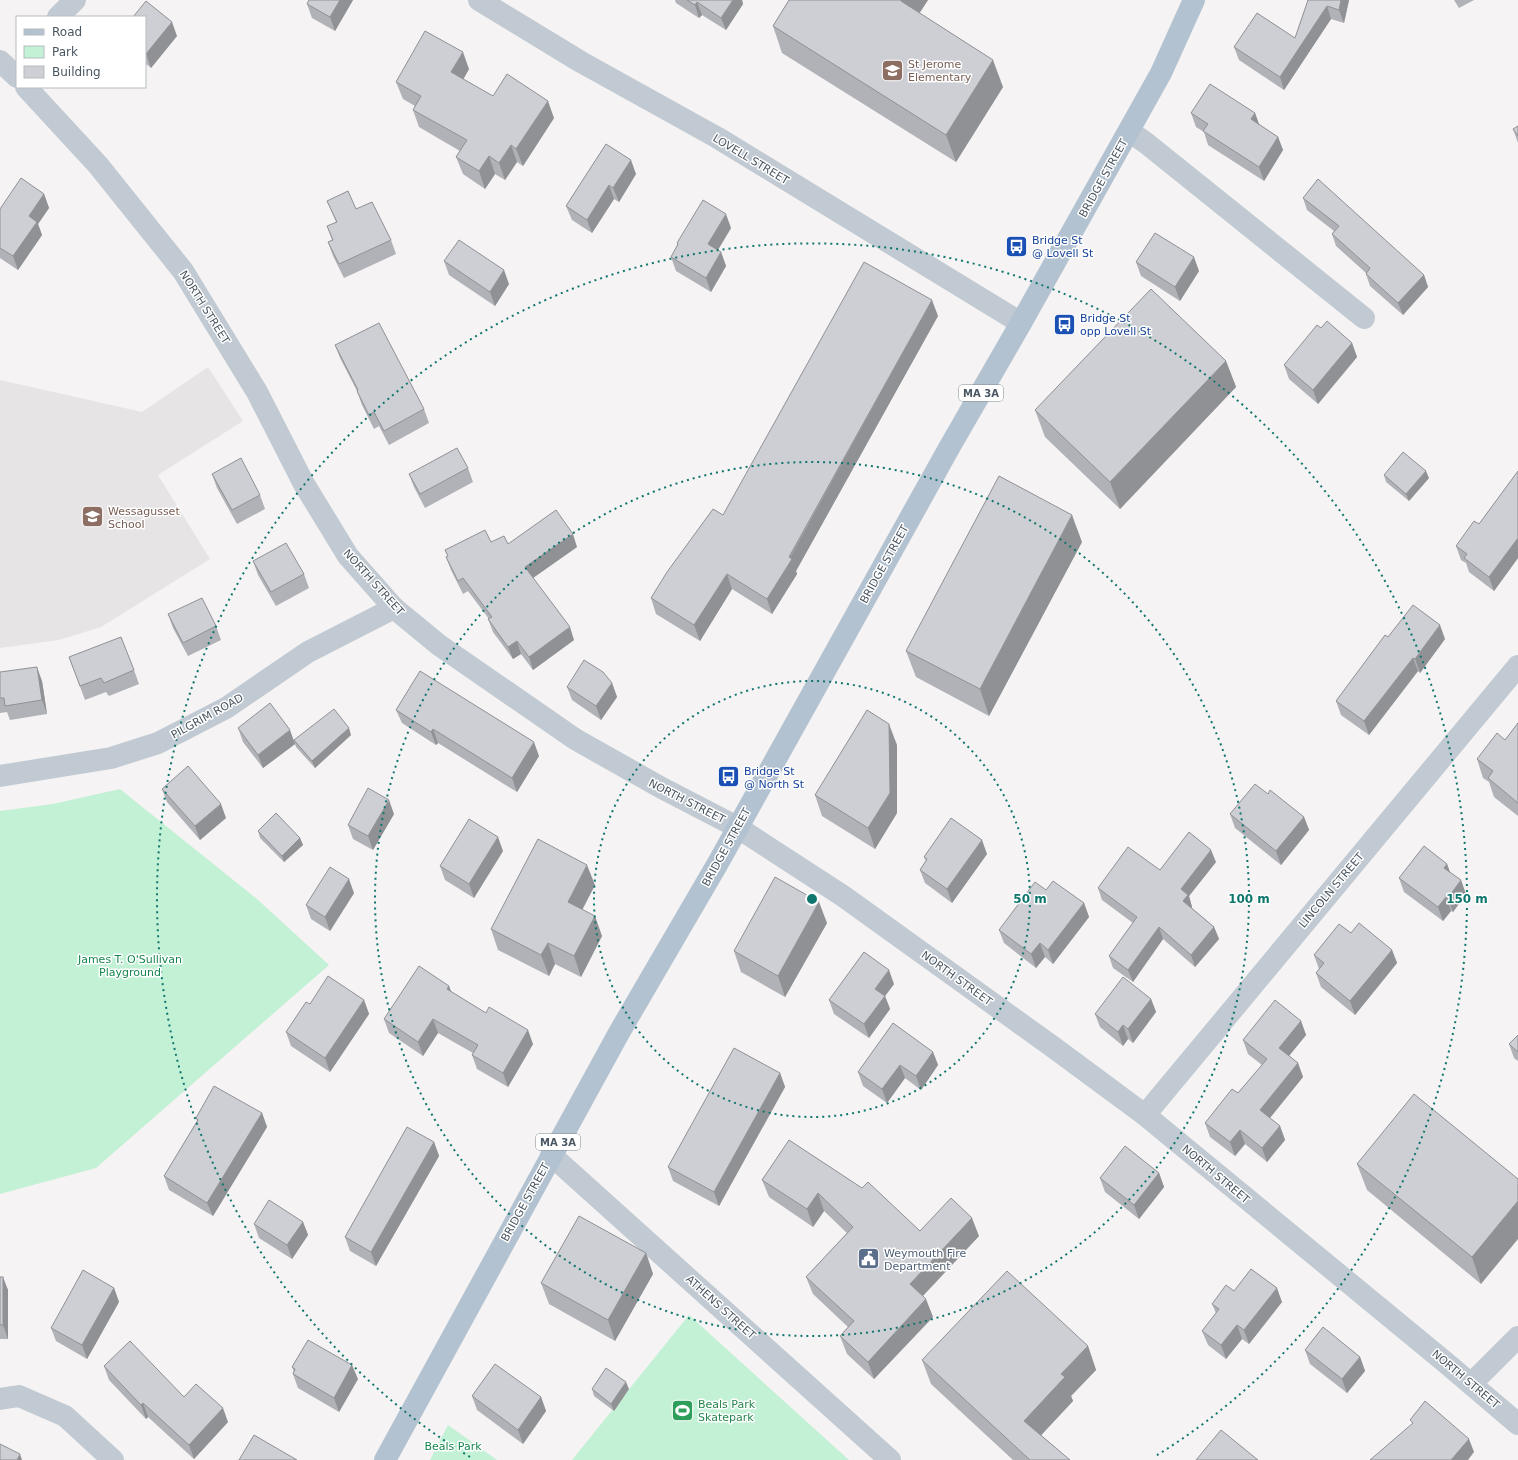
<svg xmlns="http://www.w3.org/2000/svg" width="1518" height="1460" viewBox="0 0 1518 1460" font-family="'DejaVu Sans',sans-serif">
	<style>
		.education { fill: #e6e4e5 }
		.green { fill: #c3f1d5 }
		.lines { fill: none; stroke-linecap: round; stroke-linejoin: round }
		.minor { stroke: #c1cad2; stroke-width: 22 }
		.tertiary { stroke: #c1cad2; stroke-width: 22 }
		.primary { stroke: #b3c2d1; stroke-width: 22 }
		.wall { fill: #b0b2b7 }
		.shaded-wall { fill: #909195 }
		.building { fill: #cdcfd5; stroke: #909195 }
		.ring { fill: none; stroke: #0f766e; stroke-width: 2; stroke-dasharray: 2 4 }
		.labels { text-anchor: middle; stroke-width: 3; stroke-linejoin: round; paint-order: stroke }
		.shield { fill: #fff; stroke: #808990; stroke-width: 1 }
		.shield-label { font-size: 10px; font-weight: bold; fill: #4a5661 }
		.education-label { font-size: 11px; fill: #785e54; stroke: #fff; text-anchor: start }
		.street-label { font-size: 11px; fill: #4a5661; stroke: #fff }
		.transit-label { font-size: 11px; fill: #164399; stroke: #fff; text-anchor: start }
		.park-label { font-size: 11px; fill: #17864f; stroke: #fff }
		.service-label { font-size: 11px; fill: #4e5e75; stroke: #fff; text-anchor: start }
		.leisure-label { font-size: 11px; fill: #27864d; stroke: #fff; text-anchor: start }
		.centre { fill: #0f766e; stroke: #fff; stroke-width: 2 }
		.ring-label { font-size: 12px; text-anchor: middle; font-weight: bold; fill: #0f766e; stroke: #fff; stroke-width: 3; stroke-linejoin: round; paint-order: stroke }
	</style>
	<rect width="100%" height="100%" fill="#f5f3f3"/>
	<path class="education" d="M208,367l35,54 -85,54 52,84 -109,68 -42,13 -59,8v-268l142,32z"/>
	<g class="green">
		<path d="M120,789l137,110 72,66 -233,203 -96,26v-383l53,-7z"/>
		<path d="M689,1315l160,145h-277z"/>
		<path d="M448,1425l49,35h-67z"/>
	</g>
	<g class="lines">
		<g class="minor">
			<path d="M479,0l102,62 137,76 303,185"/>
			<path d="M58,17l17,-17"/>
			<path d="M1129,131l17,12 218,175"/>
			<path d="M0,776l111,-18 47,-15 68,-35 82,-56 86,-44"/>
			<path d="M1145,1115l373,-449"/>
			<path d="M551,1155l339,305"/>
			<path d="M1471,1384l47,-47"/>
			<path d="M0,1399l19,-3 46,20 48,44"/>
		</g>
		<g class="tertiary">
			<path d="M0,61l17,16"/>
			<path d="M26,87l72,78 85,106 74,121 47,92 44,72 46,52 45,37 136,94 85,48 77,40 106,69 210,151 92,68 300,247 73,62"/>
		</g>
		<path class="primary" d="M385,1460l235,-429 98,-168 231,-415 72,-125 140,-250 33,-73"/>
	</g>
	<g class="wall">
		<path d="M309,0h44l-18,31 -23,-13 -5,-14z"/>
		<path d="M675,0h67l1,4 -17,26 -24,-15 -3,3 -23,-15z"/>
		<path d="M789,0h139l-9,13 84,74 -47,75 -174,-109 -9,-27z"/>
		<path d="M1308,0h41l-5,23 -13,-4 -47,71 -45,-30 -5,-13 61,-9z"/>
		<path d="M1454,0h20l-15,8z"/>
		<path d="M145,17l32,19 -26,32 -6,-5z"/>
		<path d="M469,69l-6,10 30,17 61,22 -31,48 -6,-4 -12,18 -10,-6 -10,15 -22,-15 -7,-17 4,-6 -41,-24 -6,-17 2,-4 -12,-7 -7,-17z"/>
		<path d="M1191,113h64l4,11 19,13 5,13 -19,31 -56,-36 -4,-13 -8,-5z"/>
		<path d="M1518,126v17l-5,-14z"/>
		<path d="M606,144l30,30 -17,28 -5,-3 -22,34 -20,-13 -6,-14z"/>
		<path d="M44,194l5,14 -11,16 4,11 -24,35 -18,-12v-49z"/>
		<path d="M1303,198l121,77 4,12 -25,28 -33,-29 -4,-12v-1l-30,-27 -4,-12 2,-3 -27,-21z"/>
		<path d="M327,201l29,8 35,31 5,14 -52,24 -11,-22 -5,-14 4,-2 -5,-14 9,-4z"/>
		<path d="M731,228l-13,22 3,2 5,14 -15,26 -35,-21 -5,-14 6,-11v-3z"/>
		<path d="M444,261l65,23 -14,22 -46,-31z"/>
		<path d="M1136,262l63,9 -19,30 -39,-25z"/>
		<path d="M938,316l-142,255 1,3 -25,40 -40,-25 -32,52 -44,-27 -5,-16 72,-83z"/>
		<path d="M1321,328l31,15 5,14 -39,47 -29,-25 -5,-14z"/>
		<path d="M335,345l89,64 5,14 -40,22 -10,-19 -5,3 -12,-24 -5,-14 -17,-33z"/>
		<path d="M1226,361l10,26 -116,122 -75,-72 -10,-27z"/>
		<path d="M468,468l5,14 -48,26 -11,-21 -5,-13z"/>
		<path d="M1518,471v87l-24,33 -25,-19 -3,-9 -5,-3 -5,-14 23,-22z"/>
		<path d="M212,474l48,21 5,14 -28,15 -20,-36z"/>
		<path d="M1384,475l45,3 -20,23 -23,-19z"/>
		<path d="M491,542l17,2 69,3 -44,31 41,62 -41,30 -12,-16 -8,5 -20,-27 -5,-13h1l-21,-28 -5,3 -12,-24 -5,-13h2l-3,-7z"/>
		<path d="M1082,542l-93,174 -73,-39 -10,-26z"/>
		<path d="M253,561l51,13 5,14 -33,18 -18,-31z"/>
		<path d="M168,614l48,12 5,14 -33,16 -15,-28z"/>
		<path d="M1388,637l57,2 -25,34 -2,-2 -49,64 -28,-20 -5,-14z"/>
		<path d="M69,657l65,13 5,14 -30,12 -3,-4 -21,8z"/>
		<path d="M0,672l42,9 5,33 -37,6 -3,-8 -7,1z"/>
		<path d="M612,683l5,14 -16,23 -29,-20 -5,-13z"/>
		<path d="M396,710l143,46 -22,36 -79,-49 -2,2 -34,-22z"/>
		<path d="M1518,723v93l-24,-19 -5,-15 -6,-4 -6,-19 28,-19z"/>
		<path d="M238,728l56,12 57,-5 -36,33 -19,-21 -1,-3 -32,24 -20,-26z"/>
		<path d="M897,745v68l-22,36 -53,-33 -7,-21z"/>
		<path d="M162,789l64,29 -26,22 -33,-38z"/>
		<path d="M1268,794l36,23 5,13 -28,35 -46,-37 -5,-14z"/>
		<path d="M394,814l-21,36 -20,-11 -5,-14z"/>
		<path d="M258,831l42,7 3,7 -19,17 -24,-24z"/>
		<path d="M503,851l-29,47 -29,-18 -5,-14z"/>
		<path d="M987,854l-35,49 -27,-20 -5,-13 6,-9 -2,-4z"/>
		<path d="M1216,862l-27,34 3,11v1l22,19 5,12 -24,28 -32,-28 -30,43 -20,-14 -4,-12 24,-33 -31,-23 -4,-12 62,-18z"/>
		<path d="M1447,864l3,8 16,22 -13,18 -2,-1 -8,10 -39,-29 -5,-14z"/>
		<path d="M595,885l-13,24 20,27 -21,41 -26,-13 -6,12 -51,-26 -7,-21z"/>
		<path d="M1046,890l38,13 5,14 -36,47 -8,-7 -9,11 -32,-25 -5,-13z"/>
		<path d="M354,893l-24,38 -19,-12 -5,-14z"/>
		<path d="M827,923l-42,74 -44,-25 -7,-21z"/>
		<path d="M1351,933l41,17 5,13 -42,52 -34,-28 -5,-14 3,-4 -5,-14z"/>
		<path d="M894,984l-9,12 5,13 -21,29 -35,-24 -5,-14z"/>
		<path d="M449,986l2,6 82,52 -25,43 -31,-18 -5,-14 1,-2 -35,-20 -15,23 -34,-23 -5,-14z"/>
		<path d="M1151,999l5,13 -23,31 -5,-4 -5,7 -23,-19 -5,-13z"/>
		<path d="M364,1000l5,14 -39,58 -39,-26 -5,-14 24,-28z"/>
		<path d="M1301,1021l5,14 -17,21 9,7 5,14 -33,41 10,8 5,14 -18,22 -22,-18 -10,12 -25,-19 -5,-14 33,-30 24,-28 -14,-11 -5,-14z"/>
		<path d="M1518,1035v26l-4,-3 -5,-14z"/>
		<path d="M933,1052l5,13 -17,25 -16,-12 -18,25 -24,-17 -5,-14z"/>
		<path d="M780,1073l5,14 -66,119 -46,-25 -5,-14z"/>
		<path d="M262,1113l5,14 -54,89 -44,-26 -5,-14 33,-55 -1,-3z"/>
		<path d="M789,1140l131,91 59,5 -56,60 10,21 -59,62 -27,-25 -7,-18 8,-9 -35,-33 -7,-17 41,-44 -23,-22 -11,16 -44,-30 -7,-17z"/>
		<path d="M434,1142l5,14 -63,110 -26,-15 -5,-14z"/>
		<path d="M1357,1164l161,15 -37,105 -114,-94z"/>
		<path d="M1159,1173l5,14 -25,32 -34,-27 -5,-14z"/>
		<path d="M303,1222l5,13 -16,24 -33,-21 -5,-14z"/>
		<path d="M646,1253l7,21 -38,67 -66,-37 -8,-21z"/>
		<path d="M0,1277l8,13v49h-8z"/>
		<path d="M114,1288l5,14 -32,57 -31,-18 -5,-13z"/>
		<path d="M1234,1291l48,11 -33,42 -7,-5 -16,20 -18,-14 -6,-14 14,-18 -4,-9z"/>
		<path d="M1088,1346l8,24 -25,26 2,5 -32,34 29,25h-57l-82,-76 -9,-24z"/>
		<path d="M1305,1350l55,7 5,14 -18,22 -37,-29z"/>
		<path d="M104,1366l124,56 -34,37 -46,-42 -2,2 -37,-39z"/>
		<path d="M292,1367l66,12 -19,33 -41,-24 -5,-14 1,-2z"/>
		<path d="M592,1389h37l-15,22 -20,-15z"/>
		<path d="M472,1396l69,1 5,14 -23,33 -46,-34z"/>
	</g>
	<g class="shaded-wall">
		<path d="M340,0h13l-18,31 -5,-14z"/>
		<path d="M733,0h9l1,4 -17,26 -5,-12z"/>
		<path d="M901,0h27l-18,28 -9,-27z"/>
		<path d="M1341,0h8l-5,23 -5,-13z"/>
		<path d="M697,2l5,13 -3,3 -4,-13z"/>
		<path d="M1327,6l4,13 -47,71 -4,-13z"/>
		<path d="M172,22l5,14 -26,32 -5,-14z"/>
		<path d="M463,52l6,17 -11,20 -7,-17z"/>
		<path d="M993,60l10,27 -47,75 -10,-27z"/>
		<path d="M548,101l6,17 -31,48 -7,-17z"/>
		<path d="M1255,113l5,14 -9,-8z"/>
		<path d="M1278,137l5,13 -19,31 -5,-14z"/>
		<path d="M511,145l6,17 -12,18 -6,-17z"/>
		<path d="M489,156l6,18 -10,15 -6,-18z"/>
		<path d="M631,160l5,14 -17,28 -6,-14z"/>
		<path d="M609,185l5,14 -22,34 -5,-13z"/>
		<path d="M44,194l5,14 -11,16 4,11 -24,35 -5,-14 16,-40z"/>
		<path d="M726,214l5,14 -18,30 -5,-14z"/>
		<path d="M721,252l5,14 -15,26 -5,-14z"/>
		<path d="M1194,257l5,14 -19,30 -5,-14z"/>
		<path d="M504,270l5,14 -14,22 -5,-14z"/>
		<path d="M1424,275l4,12 -25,28 -5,-12z"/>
		<path d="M932,300l6,16 -142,255 1,3 -25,40 -5,-15z"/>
		<path d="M1352,343l5,14 -39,47 -5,-14z"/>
		<path d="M1226,361l10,26 -116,122 -10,-27z"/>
		<path d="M1426,471l3,7 -20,23 -3,-7z"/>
		<path d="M1072,515l10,27 -93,174 -9,-27z"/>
		<path d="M573,534l4,13 -47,33 -5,-13z"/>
		<path d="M1518,538v20l-24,33 -5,-14z"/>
		<path d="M727,574l5,15 -32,52 -6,-16z"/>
		<path d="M1440,625l5,14 -25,34 -5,-14z"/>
		<path d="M570,627l4,13 -41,30 -4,-13z"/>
		<path d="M517,641l4,13 -8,5 -5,-12z"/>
		<path d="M1413,658l5,13 -49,64 -5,-14z"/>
		<path d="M37,667l5,14 5,33 -5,-14z"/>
		<path d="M612,683l5,14 -16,23 -5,-14z"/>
		<path d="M889,724l8,21v68l-22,36 -7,-21z"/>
		<path d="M349,728l2,7 -36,33 -3,-7z"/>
		<path d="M433,729l5,14 -2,2 -5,-13z"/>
		<path d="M290,730l5,14 -32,24 -5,-13z"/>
		<path d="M534,742l5,14 -22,36 -5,-14z"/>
		<path d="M389,800l5,14 -21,36 -5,-14z"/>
		<path d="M221,804l5,14 -26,22 -5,-14z"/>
		<path d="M1304,817l5,13 -28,35 -5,-14z"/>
		<path d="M498,837l5,14 -29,47 -5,-14z"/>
		<path d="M300,838l3,7 -19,17 -2,-6z"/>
		<path d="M982,840l5,14 -35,49 -5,-14z"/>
		<path d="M1211,850l5,12 -27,34 3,11 -4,6 -5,-12 -2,-12z"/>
		<path d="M1447,864l5,14 -8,-10z"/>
		<path d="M587,865l8,20 -19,37 -8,-20z"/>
		<path d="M349,879l5,14 -24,38 -5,-14z"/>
		<path d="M1461,880l5,14 -13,18 -5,-14z"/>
		<path d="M1446,897l5,14 -8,10 -5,-14z"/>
		<path d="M819,902l8,21 -42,74 -7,-21z"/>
		<path d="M1084,903l5,14 -36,47 -5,-14z"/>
		<path d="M595,916l7,20 -21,41 -7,-21z"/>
		<path d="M1159,927l4,12 -30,43 -5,-12z"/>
		<path d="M1214,927l5,12 -24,28 -4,-12z"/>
		<path d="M548,943l7,21 -6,12 -8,-21z"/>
		<path d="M1040,943l5,14 -9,11 -5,-14z"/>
		<path d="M1392,950l5,13 -42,52 -5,-14z"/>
		<path d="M889,970l5,14 -9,12 5,13 -21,29 -5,-14 11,-35z"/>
		<path d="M449,986l5,13 -7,-10z"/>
		<path d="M1151,999l5,13 -23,31 -5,-14z"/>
		<path d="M364,1000l5,14 -39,58 -5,-14z"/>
		<path d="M433,1019l5,14 -15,23 -5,-14z"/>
		<path d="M1301,1021l5,14 -22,27 -5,-14z"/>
		<path d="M1123,1025l5,14 -5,7 -5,-14z"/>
		<path d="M528,1030l5,14 -25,43 -5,-14z"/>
		<path d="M933,1052l5,13 -17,25 -5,-14z"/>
		<path d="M1298,1063l5,14 -38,47 -5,-14z"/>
		<path d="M900,1065l5,13 -18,25 -5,-14z"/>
		<path d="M780,1073l5,14 -66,119 -5,-14z"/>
		<path d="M262,1113l5,14 -54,89 -6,-13z"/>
		<path d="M1280,1126l5,14 -18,22 -5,-14z"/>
		<path d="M1240,1130l5,14 -10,12 -5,-14z"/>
		<path d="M434,1142l5,14 -63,110 -5,-14z"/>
		<path d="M1159,1173l5,14 -25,32 -5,-14z"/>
		<path d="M818,1193l6,18 -11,16 -6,-18z"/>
		<path d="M1518,1201v38l-37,45 -9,-27z"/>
		<path d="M972,1218l7,18 -62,66 -7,-18z"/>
		<path d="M303,1222l5,13 -16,24 -5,-14z"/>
		<path d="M646,1253l7,21 -38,67 -7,-21z"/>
		<path d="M3,1277l5,13v49l-5,-14z"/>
		<path d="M114,1288l5,14 -32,57 -5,-14z"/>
		<path d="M1277,1288l5,14 -33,42 -5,-14z"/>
		<path d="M926,1299l7,18 -59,62 -6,-17z"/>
		<path d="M1237,1325l5,14 -16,20 -5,-14z"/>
		<path d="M1088,1346l8,24 -25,26 2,5 -41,44 -8,-24 37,-47z"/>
		<path d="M1360,1357l5,14 -18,22 -5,-14z"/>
		<path d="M352,1365l6,14 -19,33 -5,-14z"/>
		<path d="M626,1382l3,7 -15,22 -3,-7z"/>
		<path d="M541,1397l5,14 -23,33 -5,-14z"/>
		<path d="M143,1403l5,14 -2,2 -5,-14z"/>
		<path d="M223,1408l5,14 -34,37 -5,-14z"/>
		<path d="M1469,1439l5,13 -6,8h-17z"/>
		<path d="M20,1454l2,6h-5z"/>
	</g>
	<g class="building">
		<path d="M309,0h31l-10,17 -23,-13z"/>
		<path d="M687,0h46l-12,18 -24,-16 -2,3z"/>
		<path d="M789,0h112v1l92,59 -47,75 -173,-109z"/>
		<path d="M1308,0h33l-2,10 -12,-4 -47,71 -46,-30 23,-34 38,25z"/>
		<path d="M146,1l26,21 -26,32 -1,-1v-36h-12z"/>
		<path d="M425,31l38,21 -12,20 42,24 14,-22 41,27 -32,48 -5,-4 -12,18 -10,-7 -10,15 -23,-14 11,-17 -54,-30 8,-14 -25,-14z"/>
		<path d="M1210,84l45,29 -4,6 27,18 -19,30 -56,-36 5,-7 -17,-11z"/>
		<path d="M1518,126v10l-5,-7z"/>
		<path d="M606,144l25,16 -18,28 -4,-3 -22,35 -21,-14z"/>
		<path d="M21,178l23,16 -15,22 8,6 -24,34 -13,-8v-39z"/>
		<path d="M1318,179l106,96 -26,28 -32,-29 4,-6 -38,-34 7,-8 -36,-28z"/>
		<path d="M348,191l8,18 16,-7 19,38 -52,24 -11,-22 5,-2 -6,-14 10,-4 -10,-21z"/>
		<path d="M703,200l23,14 -18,30 13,8 -15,26 -35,-21 7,-13 -1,-1z"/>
		<path d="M1155,233l39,24 -19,30 -39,-25z"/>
		<path d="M459,240l45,30 -14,22 -46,-31z"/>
		<path d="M864,262l68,38 -143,257 3,2 -25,40 -40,-25 -33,51 -43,-27 16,-26 46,-63 10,6z"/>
		<path d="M1151,289l75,72 -116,121 -75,-72z"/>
		<path d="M1327,321l25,22 -39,47 -29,-25 33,-40 4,3z"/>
		<path d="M379,323l45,86 -40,22 -10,-19 -5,3 -12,-24 1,-1 -23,-45z"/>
		<path d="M457,448l11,20 -48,26 -11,-20z"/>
		<path d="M1403,452l23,19 -20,23 -22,-19z"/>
		<path d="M241,458l19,37 -28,15 -20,-36z"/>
		<path d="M1518,471v67l-29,39 -25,-19 3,-4 -11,-8 18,-25 5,3z"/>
		<path d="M999,476l73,39 -92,174 -74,-38z"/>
		<path d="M556,510l17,24 -48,33 45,60 -41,30 -12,-16 -9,6 -20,-28 4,-2 -29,-39 -5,3 -12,-24 2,-1 -3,-6 40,-20 6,12 13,-6 4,8z"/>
		<path d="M286,543l18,31 -33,18 -18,-31z"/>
		<path d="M202,598l14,28 -33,17 -15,-29z"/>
		<path d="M1413,605l27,20 -25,34 -2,-1 -49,63 -28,-20 49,-66 3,2z"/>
		<path d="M121,637l13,33 -30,13 -3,-5 -21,8 -11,-29z"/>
		<path d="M584,660l19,12 9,11 -16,23 -29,-19z"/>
		<path d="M37,667l5,33 -37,6 -1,-8h-4v-26z"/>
		<path d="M420,671l114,71 -22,36 -79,-49 -2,3 -35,-22z"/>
		<path d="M270,703l20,27 -32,25 -20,-27z"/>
		<path d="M334,709l15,19 -37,33 -18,-21z"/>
		<path d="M867,710l22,14 1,69 -22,35 -53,-33z"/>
		<path d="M1518,723v80l-30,-25 5,-7 -16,-12 20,-26 8,7z"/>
		<path d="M188,766l33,38 -26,22 -33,-37z"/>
		<path d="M1255,784l13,10 2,-4 34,27 -28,34 -46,-37z"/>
		<path d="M368,788l21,12 -21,36 -20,-11z"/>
		<path d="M276,813l24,25 -18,18 -24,-25z"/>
		<path d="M951,818l31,22 -35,49 -27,-19 7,-11 -3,-2z"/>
		<path d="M469,819l29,18 -29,47 -29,-18z"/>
		<path d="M1189,832l22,18 -30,39 7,6 -5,6 31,26 -23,28 -32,-28 -31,43 -19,-14 28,-39 -39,-29 30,-41 32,23z"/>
		<path d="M538,839l49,26 -19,37 27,14 -21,40 -26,-13 -7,12 -50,-26z"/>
		<path d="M1424,846l23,18 -3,4 17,12 -13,18 -2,-1 -8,10 -39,-29z"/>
		<path d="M330,867l19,12 -24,38 -19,-12z"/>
		<path d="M775,877l44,25 -41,74 -44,-25z"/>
		<path d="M1053,881l31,22 -36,47 -8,-7 -9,11 -32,-24 36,-48 11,8z"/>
		<path d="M1359,923l33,27 -42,51 -34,-28 8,-10 -10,-8 25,-31 12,9z"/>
		<path d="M864,952l25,18 -14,19 10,7 -21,28 -35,-24z"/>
		<path d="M419,966l30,20 -2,3 39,24 3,-6 39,23 -25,43 -31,-18 6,-10 -45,-26 -15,23 -34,-23z"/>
		<path d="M328,976l36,24 -39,58 -39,-26 20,-30 4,2z"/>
		<path d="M1123,977l28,22 -23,30 -5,-4 -5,7 -23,-18z"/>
		<path d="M1275,1000l26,21 -22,27 19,15 -38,47 20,16 -18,22 -22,-18 -10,12 -25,-19 27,-34 6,4 29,-34 -24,-19z"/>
		<path d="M893,1023l40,29 -17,24 -16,-11 -18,24 -24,-17z"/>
		<path d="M1518,1035v17l-9,-8z"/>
		<path d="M734,1048l46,25 -66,119 -46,-25z"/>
		<path d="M214,1086l48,27 -55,90 -43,-27 34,-56 -2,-2z"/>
		<path d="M1414,1094l104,85v22l-46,56 -115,-93z"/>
		<path d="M407,1127l27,15 -63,110 -26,-15z"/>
		<path d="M789,1140l73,48 6,-6 52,49 31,-33 21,20 -62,66 16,15 -58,63 -28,-26 14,-15 -48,-44 47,-50 -35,-34 -11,16 -45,-29z"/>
		<path d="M1125,1146l34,27 -25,32 -34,-27z"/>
		<path d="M269,1200l34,22 -16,23 -33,-21z"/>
		<path d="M579,1216l67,37 -38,67 -67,-37z"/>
		<path d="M1251,1269l26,19 -33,42 -7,-5 -16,20 -19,-14 17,-22 -7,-5 14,-19 8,6z"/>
		<path d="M83,1270l31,18 -32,57 -31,-17z"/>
		<path d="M1007,1271l81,75 -27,28 4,3 -41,44 46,39h-40l-108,-100z"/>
		<rect x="0" y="1277" width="3" height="48"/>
		<path d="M1323,1327l37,30 -18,22 -37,-29z"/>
		<path d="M308,1340l44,25 -18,33 -41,-24 2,-5 -3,-2z"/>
		<path d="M130,1341l54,56 12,-13 27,24 -34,37 -46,-42 -2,2 -37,-39z"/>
		<path d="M495,1364l46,33 -23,33 -46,-34z"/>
		<path d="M606,1368l20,14 -15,22 -19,-15z"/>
		<path d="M1425,1401l44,38 -18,21h-81l43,-37 -3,-3z"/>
		<path d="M1221,1430l37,30h-62z"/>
		<path d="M254,1435l43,25h-58z"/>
		<path d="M0,1444l20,10 -3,6h-17z"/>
	</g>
	<g class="ring">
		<circle cx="812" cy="899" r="218"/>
		<circle cx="812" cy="899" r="437"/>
		<path d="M470 1457A655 655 0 1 1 1154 1457"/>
	</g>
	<defs>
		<symbol id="school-square" viewBox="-11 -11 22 22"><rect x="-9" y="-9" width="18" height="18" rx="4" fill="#8d6e63" stroke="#fff"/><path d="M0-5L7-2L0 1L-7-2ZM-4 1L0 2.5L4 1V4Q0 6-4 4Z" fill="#fff"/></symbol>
		<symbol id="bus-square" viewBox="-11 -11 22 22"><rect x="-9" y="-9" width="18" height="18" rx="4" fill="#1a4fb4" stroke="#fff"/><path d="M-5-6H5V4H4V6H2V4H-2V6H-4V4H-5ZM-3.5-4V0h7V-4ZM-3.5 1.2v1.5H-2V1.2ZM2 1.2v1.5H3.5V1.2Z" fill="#fff"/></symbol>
		<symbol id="civic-square" viewBox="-11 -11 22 22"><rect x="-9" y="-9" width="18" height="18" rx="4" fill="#5c6f8a" stroke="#fff"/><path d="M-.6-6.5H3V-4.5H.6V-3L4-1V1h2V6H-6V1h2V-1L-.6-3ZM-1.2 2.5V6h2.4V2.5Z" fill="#fff"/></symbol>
		<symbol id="stadium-square" viewBox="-11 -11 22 22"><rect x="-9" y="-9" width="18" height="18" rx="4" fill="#2e9e5b" stroke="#fff"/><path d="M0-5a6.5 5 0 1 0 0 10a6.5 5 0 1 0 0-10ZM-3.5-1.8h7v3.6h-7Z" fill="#fff"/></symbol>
	</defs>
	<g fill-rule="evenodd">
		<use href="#school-square" x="880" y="58" width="25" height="25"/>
		<use href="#bus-square" x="1004" y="234" width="25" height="25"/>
		<use href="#bus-square" x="1052" y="312" width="25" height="25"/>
		<use href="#school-square" x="80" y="504" width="25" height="25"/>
		<use href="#bus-square" x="716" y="764" width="25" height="25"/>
		<use href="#civic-square" x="856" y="1246" width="25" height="25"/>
		<use href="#stadium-square" x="670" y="1398" width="25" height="25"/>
	</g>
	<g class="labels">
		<g class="shield">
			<rect x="959" y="385" width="44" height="16" rx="3"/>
			<rect x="536" y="1134" width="44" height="16" rx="3"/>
		</g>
		<g class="shield-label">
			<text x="981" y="397">MA 3A</text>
			<text x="558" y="1146">MA 3A</text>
		</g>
		<g class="education-label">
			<text x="908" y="68">St Jerome<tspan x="908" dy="13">Elementary</tspan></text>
			<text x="108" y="515">Wessagusset<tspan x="108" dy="13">School</tspan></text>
		</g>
		<g class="street-label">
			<text transform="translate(751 159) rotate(31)" y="4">LOVELL STREET</text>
			<text transform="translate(1103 178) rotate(-61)" y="4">BRIDGE STREET</text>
			<text transform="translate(205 307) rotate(58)" y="4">NORTH STREET</text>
			<text transform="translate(884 564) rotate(-61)" y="4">BRIDGE STREET</text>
			<text transform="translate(374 582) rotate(48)" y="4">NORTH STREET</text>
			<text transform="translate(207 716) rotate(-29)" y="4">PILGRIM ROAD</text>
			<text transform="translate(687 801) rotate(27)" y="4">NORTH STREET</text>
			<text transform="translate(726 847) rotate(-61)" y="4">BRIDGE STREET</text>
			<text transform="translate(1331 890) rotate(-50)" y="4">LINCOLN STREET</text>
			<text transform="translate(957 978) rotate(36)" y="4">NORTH STREET</text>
			<text transform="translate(1216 1174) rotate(40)" y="4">NORTH STREET</text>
			<text transform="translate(525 1202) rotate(-61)" y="4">BRIDGE STREET</text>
			<text transform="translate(721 1307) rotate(42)" y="4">ATHENS STREET</text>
			<text transform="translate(1466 1379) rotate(40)" y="4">NORTH STREET</text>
		</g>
		<g class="transit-label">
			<text x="1032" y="244">Bridge St<tspan x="1032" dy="13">@ Lovell St</tspan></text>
			<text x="1080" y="322">Bridge St<tspan x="1080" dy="13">opp Lovell St</tspan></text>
			<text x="744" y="775">Bridge St<tspan x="744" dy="13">@ North St</tspan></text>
		</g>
		<g class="park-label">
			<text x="130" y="963">James T. O'Sullivan<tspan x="130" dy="13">Playground</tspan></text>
			<text x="453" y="1450">Beals Park</text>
		</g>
		<g class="service-label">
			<text x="884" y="1257">Weymouth Fire<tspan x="884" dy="13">Department</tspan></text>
		</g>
		<g class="leisure-label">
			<text x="698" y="1408">Beals Park<tspan x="698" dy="13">Skatepark</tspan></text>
		</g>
	</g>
	<circle cx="812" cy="899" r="6" class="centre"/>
	<g class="ring-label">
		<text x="1030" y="903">50 m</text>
		<text x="1249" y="903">100 m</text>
		<text x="1467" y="903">150 m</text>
	</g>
	<rect x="16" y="16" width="130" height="72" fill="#ffffff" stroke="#b7bbc0"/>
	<rect x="24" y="29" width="20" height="6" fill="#b3c2d1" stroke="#b7bbc0"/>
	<text x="52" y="36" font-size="12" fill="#4a5661">Road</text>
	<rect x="24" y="46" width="20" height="12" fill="#c3f1d5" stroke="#b7bbc0"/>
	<text x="52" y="56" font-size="12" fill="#4a5661">Park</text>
	<rect x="24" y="66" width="20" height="12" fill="#cdcfd5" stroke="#b7bbc0"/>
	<text x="52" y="76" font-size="12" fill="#4a5661">Building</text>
</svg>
